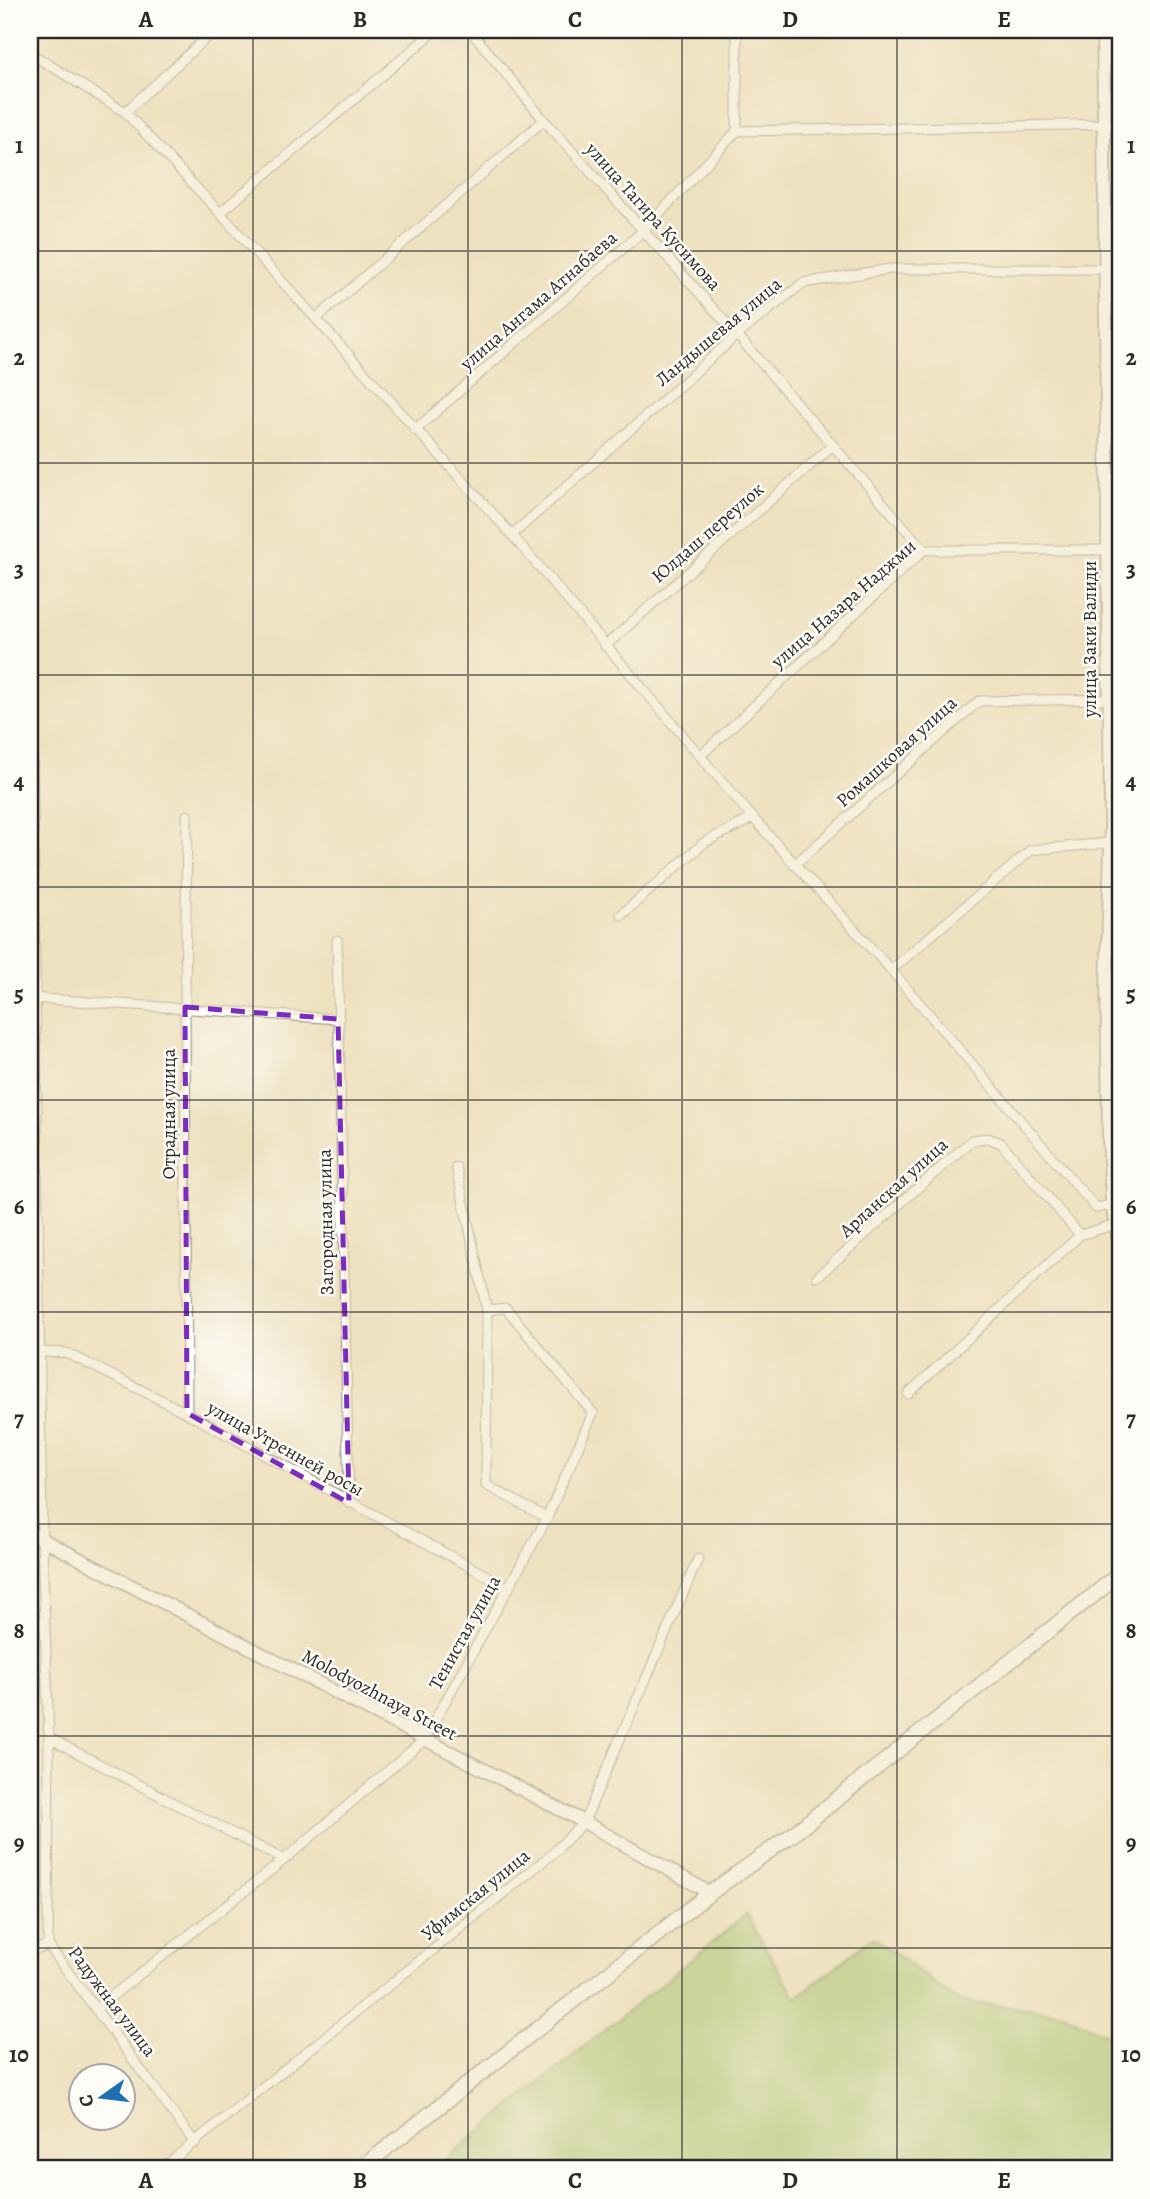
<svg xmlns="http://www.w3.org/2000/svg" width="1150" height="2199" viewBox="0 0 1150 2199" font-family="Alegreya,serif">
	<style>
		.green { fill: #9fc570; stroke: #65784e; stroke-width: 2 }
		.lines { fill: none; stroke-linecap: round; stroke-linejoin: round }
		.street-casing { stroke: #8c8676; stroke-width: 11 }
		.secondary-casing { stroke: #8c8676; stroke-width: 15 }
		.primary-casing { stroke: #8c8676; stroke-width: 17 }
		.street { stroke: #fff; stroke-width: 9 }
		.secondary { stroke: #fff; stroke-width: 12 }
		.primary { stroke: #fff; stroke-width: 14 }
		.marked { fill: none; stroke: #7b2cbf; stroke-width: 5; stroke-dasharray: 14 9; stroke-linejoin: round }
		.grid { fill: none; stroke: #2b2b2b; stroke-width: 2; stroke-opacity: 0.55 }
		.labels { text-anchor: middle; stroke-width: 5; stroke-linejoin: round; paint-order: stroke }
		.street-label { font-size: 19px; fill: #2b2b2b; stroke: #fdfcf7 }
		.neatline { fill: none; stroke: #2b2b2b; stroke-width: 2.5 }
		.grid-label { font-size: 23px; text-anchor: middle; font-weight: bold; fill: #2b2b2b }
	</style>
	<rect width="100%" height="100%" fill="#fdfcf7"/>
	<filter id="ink" filterUnits="userSpaceOnUse"><feTurbulence type="fractalNoise" baseFrequency=".0143" numOctaves="2"/><feDisplacementMap in="SourceGraphic" scale="14" xChannelSelector="R" yChannelSelector="G"/><feConvolveMatrix kernelMatrix="1 2 1 2 8 2 1 2 1" color-interpolation-filters="sRGB"/></filter>
	<filter id="wash" filterUnits="userSpaceOnUse"><feTurbulence type="fractalNoise" baseFrequency=".00686" numOctaves="4" result="noise"/><feDisplacementMap in="SourceGraphic" scale="28" xChannelSelector="R" yChannelSelector="G"/><feGaussianBlur stdDeviation="1.57" result="paint"/><feColorMatrix in="noise" values="0 0 0 0 0 0 0 0 0 0 0 0 0 0 0 0 0 1.4 0 .05"/><feComposite in="paint" operator="in"/></filter>
	<g filter="url(#wash)">
		<rect width="100%" height="100%" fill="#eee1c0"/>
		<path class="green" d="M746,1915l50,83 77,-61 85,64 105,12 57,29v127h-686z"/>
	</g>
	<g filter="url(#ink)">
		<g class="lines">
			<defs>
				<g id="street">
					<path d="M470,30l74,90 193,215 187,215"/>
					<path d="M30,53l95,59 95,101 292,322 241,283 138,152 205,238 16,-3 8,-5"/>
					<path d="M125,112l90,-82"/>
					<path d="M737,131l383,-7"/>
					<path d="M220,213l216,-183"/>
					<path d="M316,319l228,-199"/>
					<path d="M1106,421h14"/>
					<path d="M415,430l228,-199 94,-100v-101"/>
					<path d="M512,535l225,-200 66,-52 87,-14h230"/>
					<path d="M605,646l228,-201"/>
					<path d="M31,648l11,892 7,198 -1,207 147,198"/>
					<path d="M701,755l223,-205h196"/>
					<path d="M794,865l185,-164 141,-2"/>
					<path d="M621,915l84,-73 48,-24"/>
					<path d="M337,940l12,563"/>
					<path d="M891,970l140,-120 89,-8"/>
					<path d="M1107,984h13"/>
					<path d="M31,998l307,21"/>
					<path d="M456,1167l31,143 -1,175 61,33"/>
					<path d="M817,1277l155,-137 15,-2 14,5 79,92"/>
					<path d="M41,1352l26,1 120,60 322,175"/>
					<path d="M908,1394l172,-159 36,-11"/>
					<path d="M187,1413l-2,-406 2,-192"/>
					<path d="M49,1738l235,122"/>
					<path d="M30,1952l18,-7"/>
					<path d="M97,2008l187,-148 140,-120 123,-222 46,-105 -87,-105 -19,2"/>
					<path d="M161,2169l390,-314 33,-33 114,-263"/>
				</g>
				<g id="secondary">
					<path d="M1103,30l8,812 -4,142 2,158 3,63 8,42"/>
					<path d="M30,1533l554,289 126,71"/>
				</g>
				<path id="primary" d="M360,2169l350,-276 83,-59 327,-260"/>
			</defs>
			<use href="#street" class="street-casing"/>
			<use href="#secondary" class="secondary-casing"/>
			<use href="#primary" class="primary-casing"/>
			<use href="#street" class="street"/>
			<use href="#secondary" class="secondary"/>
			<use href="#primary" class="primary"/>
		</g>
	</g>
	<path d="M0 0H1150V2199H0ZM185,1007l153,12 11,484 -162,-90z" fill="#eee1c0" fill-opacity=".55" fill-rule="evenodd"/>
	<path class="marked" d="M185,1007l153,12 11,484 -162,-90z"/>
	<path class="grid" d="M253,30v2139M468,30v2139M682,30v2139M897,30v2139M30,251h1090M30,463h1090M30,675h1090M30,887h1090M30,1100h1090M30,1312h1090M30,1524h1090M30,1736h1090M30,1948h1090"/>
	<g class="labels">
		<g class="street-label">
			<text transform="translate(654 216) rotate(48)" y="7">улица Тагира Кусимова</text>
			<text transform="translate(538 300) rotate(-41)" y="7">улица Ангама Атнабаева</text>
			<text transform="translate(718 331) rotate(-40)" y="7">Ландышевая улица</text>
			<text transform="translate(707 532) rotate(-41)" y="7">Юлдаш переулок</text>
			<text transform="translate(843 603) rotate(-41)" y="7">улица Назара Наджми</text>
			<text transform="translate(1089 639) rotate(-90)" y="7">улица Заки Валиди</text>
			<text transform="translate(896 751) rotate(-42)" y="7">Ромашковая улица</text>
			<text transform="translate(168 1114) rotate(-90)" y="7">Отрадная улица</text>
			<text transform="translate(893 1187) rotate(-42)" y="7">Арланская улица</text>
			<text transform="translate(325 1222) rotate(-91)" y="7">Загородная улица</text>
			<text transform="translate(286 1448) rotate(29)" y="7">улица Утренней росы</text>
			<text transform="translate(464 1632) rotate(-61)" y="7">Тенистая улица</text>
			<text transform="translate(380 1694) rotate(28)" y="7">Molodyozhnaya Street</text>
			<text transform="translate(475 1894) rotate(-39)" y="7">Уфимская улица</text>
			<text transform="translate(113 2001) rotate(53)" y="7">Радужная улица</text>
		</g>
	</g>
	<rect width="1150" height="2199" fill="none" stroke="#fdfcf7" stroke-width="77"/>
	<g transform="translate(102 2097) rotate(256)"><circle r="33" fill="#fdfcf7" stroke="#a9a8a5" stroke-width="2"/>
	<path d="M0-5L12 26L0 18L-12 26Z" fill="#1f6fb2"/>
	<text y="-10" font-size="19" font-weight="bold" text-anchor="middle" fill="#2b2b2b">С</text>
	</g>
	<rect x="38" y="38" width="1074" height="2122" class="neatline"/>
	<g class="grid-label">
		<text x="146" y="27">A</text>
		<text x="360" y="27">B</text>
		<text x="575" y="27">C</text>
		<text x="790" y="27">D</text>
		<text x="1004" y="27">E</text>
		<text x="19" y="153">1</text>
		<text x="1131" y="153">1</text>
		<text x="19" y="365">2</text>
		<text x="1131" y="365">2</text>
		<text x="19" y="577">3</text>
		<text x="1131" y="577">3</text>
		<text x="19" y="789">4</text>
		<text x="1131" y="789">4</text>
		<text x="19" y="1001">5</text>
		<text x="1131" y="1001">5</text>
		<text x="19" y="1214">6</text>
		<text x="1131" y="1214">6</text>
		<text x="19" y="1426">7</text>
		<text x="1131" y="1426">7</text>
		<text x="19" y="1638">8</text>
		<text x="1131" y="1638">8</text>
		<text x="19" y="1850">9</text>
		<text x="1131" y="1850">9</text>
		<text x="19" y="2062">10</text>
		<text x="1131" y="2062">10</text>
		<text x="146" y="2188">A</text>
		<text x="360" y="2188">B</text>
		<text x="575" y="2188">C</text>
		<text x="790" y="2188">D</text>
		<text x="1004" y="2188">E</text>
	</g>
</svg>
